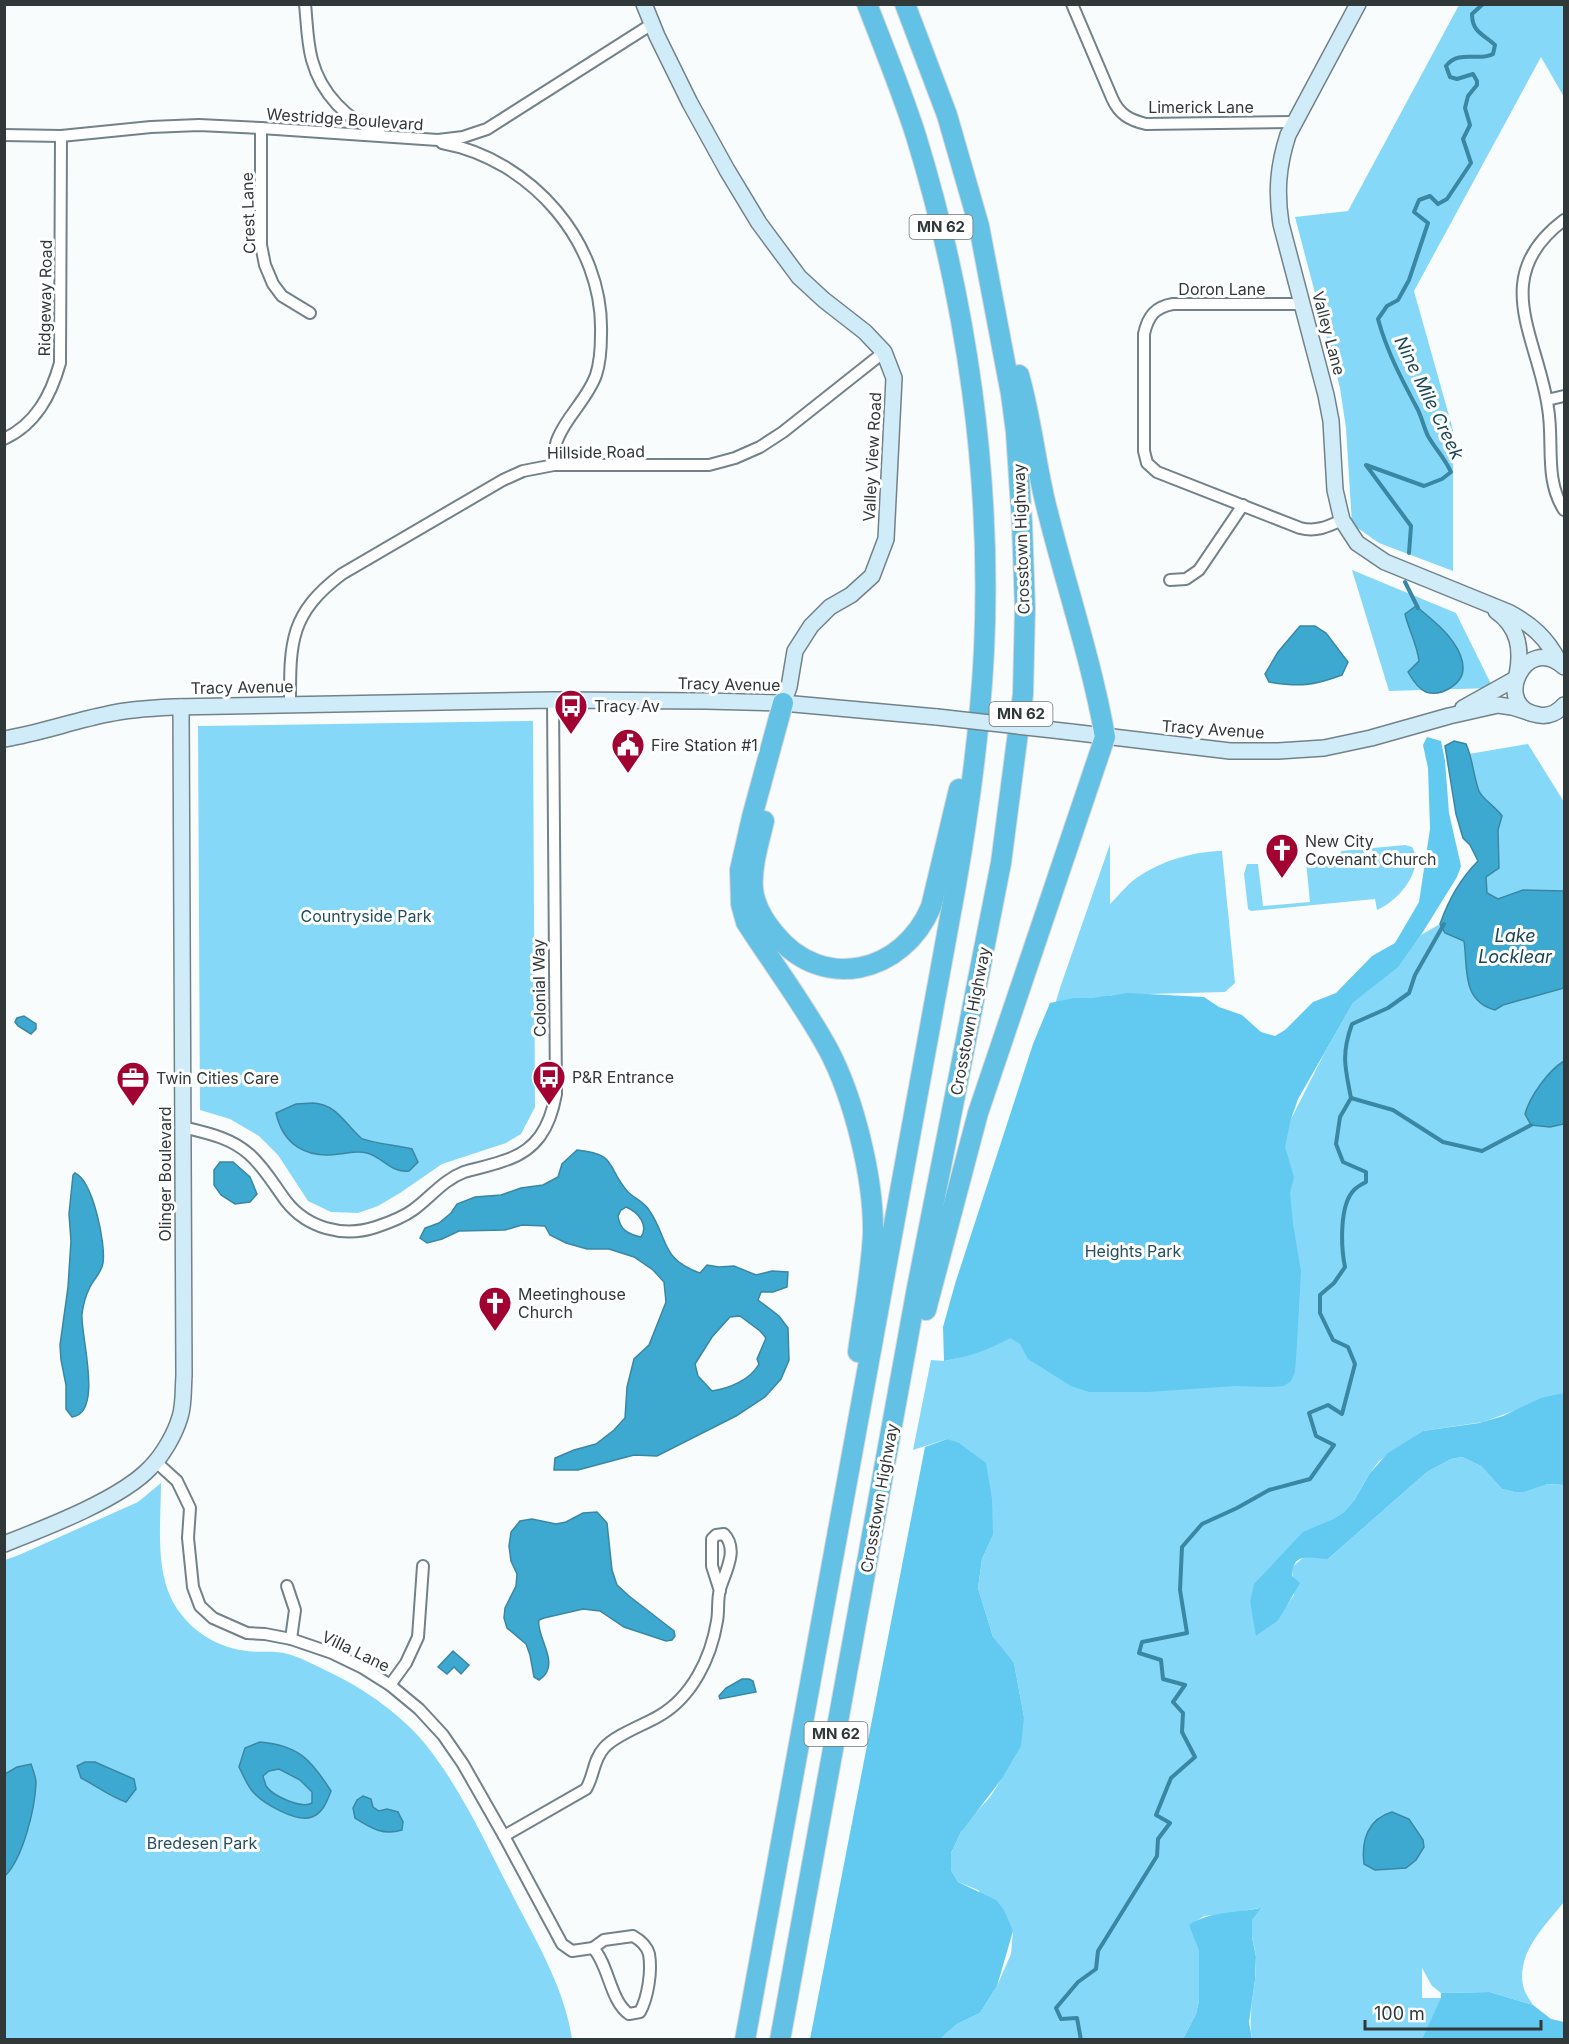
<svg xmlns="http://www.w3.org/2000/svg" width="1569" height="2044" viewBox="0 0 1569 2044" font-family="Inter,sans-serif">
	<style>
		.green { fill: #86d8f9; fill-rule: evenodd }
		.forest { fill: #62c9f1 }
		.water { fill: #3ea9d0; stroke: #3a87a3; stroke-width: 1.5; fill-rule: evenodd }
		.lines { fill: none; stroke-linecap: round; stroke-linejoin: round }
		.stream { stroke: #3a87a3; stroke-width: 4 }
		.street-casing { stroke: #738289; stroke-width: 14 }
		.secondary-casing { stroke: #738289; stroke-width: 18 }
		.highway-casing { stroke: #d6d7d8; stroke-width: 22 }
		.street { stroke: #fff; stroke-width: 10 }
		.secondary { stroke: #d0ecf8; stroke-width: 15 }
		.highway { stroke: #63c1e6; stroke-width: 20 }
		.secondary-bridge-casing { stroke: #738289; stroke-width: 18; stroke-linecap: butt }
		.secondary-bridge { stroke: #d0ecf8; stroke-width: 15 }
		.labels { text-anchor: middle; stroke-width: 6; stroke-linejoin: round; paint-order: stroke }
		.shield { fill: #fff; stroke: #6f7475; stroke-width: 1.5 }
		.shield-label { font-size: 15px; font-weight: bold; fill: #31383a }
		.street-label { font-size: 16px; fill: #31383a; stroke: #fff }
		.poi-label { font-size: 16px; fill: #31383a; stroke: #fff; text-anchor: start }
		.park-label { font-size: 16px; fill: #224e5f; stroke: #fff }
		.water-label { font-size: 18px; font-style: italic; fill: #1a4758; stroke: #fff }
	</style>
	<rect width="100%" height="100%" fill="#f8fcfd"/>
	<g class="green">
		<path d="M1459,5h105v92l-23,-40 -127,234 39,139v141l-74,-28 -27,-19 -6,-96 -6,-40 -45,-171 53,-6z"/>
		<path d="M1352,570l104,43 37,75 -104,3z"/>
		<path d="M533,721l2,386 -14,27 -15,9 -64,21 -42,29 -22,13 -20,7 -27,-1 -23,-11 -30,-46 -19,-19 -29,-17 -30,-9 -2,-384z"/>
		<path d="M1528,744l36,58v591l-81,29 -60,9 -44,30 -9,12 -15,26 -11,13 -13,8 -81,82 7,33 21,-14 7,-13 9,-13 -2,-27c14,-15 17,-13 36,-9l99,-87 24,-13 11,-2 19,9 21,23 12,3 9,-1 25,-7 16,1v417c-19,24 -50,53 -40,87 2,6 6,11 9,16l-43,-13 -49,1 -9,-7 -10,-18v30h20l-20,41h-170c-5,-28 5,-53 4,-81 -1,-12 -7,-26 -4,-38 1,-4 5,-9 7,-12l-26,5 -29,3 -14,9 9,26v49l-3,14 -13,25h-243l17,-15 23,-11 17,-27 14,-32 2,-23 -35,-41 -20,-8 -7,-12v-17l14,-29 25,-27 11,-17 23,-63 -10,-54 -12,-11 -9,-15 -15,-49 4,-29 11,-24 -46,-96 -34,11 18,-90 13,1 14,-3 60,-234 43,-139 49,-141v60c10,-10 19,-22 31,-29 23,-15 55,-24 81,-24l13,132 -10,9 -115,3 -1,103 178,36 4,-15 34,-67 28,-49 44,-36 24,-32 19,-11 2,3 44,-62 -29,-109zM1413,1825l3,6 -10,37 -31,2 -11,-6 -1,-9z"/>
		<path d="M1405,845l7,2c14,23 -15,55 -35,63l-2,-11 -124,12 -3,-2 -4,-35 3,-10h11l5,42 47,-4 -4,-40 34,-4 1,-7z"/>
		<path d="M161,1483c0,43 -8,96 20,131 16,21 40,34 66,37 13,2 28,-1 41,3 14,4 31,13 45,20 32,15 71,43 93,71 35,44 58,95 84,145 24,48 54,95 62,149h-567v-479l14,-5 119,-53z"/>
	</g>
	<g class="forest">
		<path d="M1427,737l14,4 4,20 4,52 12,53 -4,11 -36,58 -23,32 -45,36 -55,96 -7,20 -6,28 9,30 -4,16 3,31 8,47 -4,72 -2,29 -4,9 -7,5 -16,1 -33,-1 -87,6h-59l-18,-6 -43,-27 -8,-15 -10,-6c-21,12 -43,19 -66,23l-1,-34 12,-43 78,-240 17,-41 24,-5h18l36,-5 76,4 15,10 23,8 19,17 14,4 10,-6 28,-28 23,-9 36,-37 23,-13 24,-41 11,-73 -2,-61 -5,-23z"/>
		<path d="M1564,1393v92l-16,-1 -25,8h-9l-12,-3 -21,-23 -19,-9 -11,2 -24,13 -99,87c-16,0 -35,-9 -36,17l8,7 -22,38 -22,15 -6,-34 4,-18 49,-52 28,-12 13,-8 11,-13 15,-26 18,-20 35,-22 56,-8 24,-7 38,-18z"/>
		<path d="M947,1439l12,4 27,20 6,36 1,36 -11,24 -4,29 15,49 21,26 10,54 -3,29 -20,34 -40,52 -10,21v17l7,12 38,18 8,10 9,21 -16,55 -17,27 -23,11 -17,15h-130l115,-592z"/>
		<path d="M1261,1908l-9,12v17l4,20 -1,23 -6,42 3,17h-69l13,-25 3,-14v-49l-10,-26c20,-14 48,-12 72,-17z"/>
		<path d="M1490,1992l43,13 18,14 13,3v17h-142l19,-41v-5z"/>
	</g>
	<g class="water">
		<path d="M1416,606c14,12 30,24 39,39 4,5 8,16 8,22 1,17 -22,30 -37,25 -8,-3 -14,-13 -18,-20l11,-11c-2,-17 -10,-30 -14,-47z"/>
		<path d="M1300,626h15l11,7 22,29 -6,13c-29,11 -43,12 -73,7l-4,-8 13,-22z"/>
		<path d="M1454,741l12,3c7,15 7,31 13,47 4,9 17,16 23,25l-4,14 1,38 -13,9 1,16 11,6 25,-9 41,1v97l-61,17 -8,5c-34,-9 -27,-43 -31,-69l-19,-8 -5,-9c8,-23 21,-46 38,-63l-8,-16 -7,-7 -7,-24 -11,-68z"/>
		<path d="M24,1016l12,8v5l-5,5 -13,-8 -3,-4 2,-4z"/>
		<path d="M1564,1061v63l-14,3 -19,-2 -6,-11c5,-18 23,-43 39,-53z"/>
		<path d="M313,1103c25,2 31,20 48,35 5,4 40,8 51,11l6,13 -9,9c-18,2 -25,-13 -42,-18 -10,-3 -18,0 -28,1 -32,5 -56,-9 -63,-41l20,-9z"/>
		<path d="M577,1150c41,4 29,17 51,42 6,6 16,10 21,18 20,29 11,49 51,63l7,-8 12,2 15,-1 22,9 16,-4 16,1 -1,15 -14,5h-12l-3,8 21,16 9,12 1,32 -8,19 -16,18 -29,19 -79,40 -23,-1 -56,15h-24l1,-12 19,-8 22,-6 18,-14 11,-12 2,-31 7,-28 15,-14 17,-43 -2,-20 -11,-12 -19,-13 -25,-8h-22l-21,-6 -16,-8 -5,-9 -23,-1 -17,5 -46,1 -17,8 -15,4 -7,-5 5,-10 14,-5 12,-10 6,-9 18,-7 26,-2 20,-7 22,-3 15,-8 4,-13zM626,1207c12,5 23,18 15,30 -13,-3 -21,-7 -23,-21l3,-6zM740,1316l20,15 6,7 -9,21 2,5c-9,16 -29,24 -47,27l-14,-15 -3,-12 17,-27 18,-20z"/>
		<path d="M220,1162h13l17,15 7,17 -7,8 -15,2 -14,-9 -7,-10v-15z"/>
		<path d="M75,1173c18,8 31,71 28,90 -1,9 -9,16 -13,24 -4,8 -7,18 -8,27 -2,20 22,99 -10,103l-6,-8v-24l-5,-25 -1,-15 8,-58 3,-46 -2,-27 4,-39z"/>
		<path d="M597,1512l10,11 5,47 5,15 12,11 40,31 5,4 1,5 -3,4 -6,1 -42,-14 -24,-16 -17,-2 -39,9 -5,2c-4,16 24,45 0,60l-5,-3 -4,-22 -4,-11 -19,-16 -3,-10 1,-10 11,-22 1,-12 -6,-13 -2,-15 2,-14 9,-11 12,-2 24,5 10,-2 17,-9z"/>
		<path d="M453,1651l16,14 -8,9 -7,-7 -7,7 -9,-7z"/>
		<path d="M742,1679h7l4,2 3,11 -36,7 -1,-3 7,-8z"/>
		<path d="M260,1742c39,3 52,19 71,49 -4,10 -8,22 -19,26 -16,6 -49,-14 -59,-25 -6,-7 -10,-17 -14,-25l6,-19zM279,1769l21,11 12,12v11c-11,6 -39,-7 -46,-17 0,-1 -3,-9 -3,-10l6,-5z"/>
		<path d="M85,1762h10l39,17 2,10 -10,13c-17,-6 -29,-16 -45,-24l-4,-12z"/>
		<path d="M31,1764c2,6 5,13 5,19 -1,26 -13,75 -31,93v-102l12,-7z"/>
		<path d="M363,1796l8,3 2,8 6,4 8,-2 11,3 5,10 -1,8c-19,6 -31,-2 -47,-12l-2,-10 4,-8z"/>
		<path d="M1392,1812l17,7 14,21 1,7 -8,13 -10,8 -31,2 -11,-6c-3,-24 4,-45 28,-52z"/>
	</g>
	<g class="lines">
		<g class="stream">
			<path d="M1409,553l2,-27 -45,-61 58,21 18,-7 9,-7c-7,-15 -15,-22 -23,-36 -4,-8 -6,-18 -10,-26 -16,-30 -31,-58 -40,-91l9,-13 11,-6 11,-20 19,-57 -14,-11 5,-12 11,-4 8,8 9,-5 24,-36 -8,-24 7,-14 -5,-17 3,-12 9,-11v-4l-4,-7 -16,5 -7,-2 -4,-11c13,-17 34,-4 47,-12l2,-9c-12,-11 -23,-13 -23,-31l11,-10"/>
			<path d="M1405,582l13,26"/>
			<path d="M1351,1098l42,12 50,32 39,9 49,-26"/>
			<path d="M1081,2040l-4,-22 -16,1 -5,-11 22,-26 18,-13 2,-18 59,-95 1,-17 12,-16 -14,-8 15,-37 24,-21 -13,-25 1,-19 -10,-11 12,-17 -22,-6 -2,-19 -22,-7 3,-11 45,-9 -7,-43 2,-43 20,-23 35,-16 32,-18 41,-11 24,-34 -18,-9 -7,-23 19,-8 14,9 13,-50 -7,-17 -15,-7 -13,-27v-18l14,-12 11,-16c-4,-19 -6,-62 9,-77 3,-3 8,-6 12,-8v-10l-23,-10 -7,-18 4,-27 11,-19c-6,-31 -10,-43 1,-74l36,-16 21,-15 6,-18 29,-51"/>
		</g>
		<defs>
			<g id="street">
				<path d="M305,4c2,19 2,38 7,56 9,33 35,61 67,72"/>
				<path d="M1072,4l40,94c7,16 17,22 34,26l149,-2"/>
				<path d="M261,128v117l4,20 8,19 9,12 28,17"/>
				<path d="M4,135l57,1 90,-9 48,-2 62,3 177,12 25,-3 24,-8 165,-105"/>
				<path d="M442,143c89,16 162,100 159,191 0,14 -1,29 -5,41 -8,23 -29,41 -38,63 -4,7 -3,19 -4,27"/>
				<path d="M1564,220c-76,57 -26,117 -16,188 6,34 -4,71 16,102"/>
				<path d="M1302,304h-129c-18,3 -25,12 -29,30v117l3,12 10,9 143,56c16,4 27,-1 42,-8"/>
				<path d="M1547,400l17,-4"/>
				<path d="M4,439c32,-15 47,-44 56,-76l1,-227"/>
				<path d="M1170,580l16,-1 13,-9 44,-65"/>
				<path d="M290,705c0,-62 -1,-91 52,-131l161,-94 20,-9 31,-6h155l26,-7 25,-11 23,-15 101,-80"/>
				<path d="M183,1127c23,6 47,10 66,27 15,13 25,31 37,47 21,27 57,37 90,26 12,-4 26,-9 37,-17 17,-12 30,-30 51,-38 13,-4 26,-6 39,-11 34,-10 47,-34 53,-67l-3,-394"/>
				<path d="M155,1461l22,20 13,27 -2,30 5,49 7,19 13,12 34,15 18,1 26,5 41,14 31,15 27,17 29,24 24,26 20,29 41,72 58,108 10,7 21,-3"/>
				<path d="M287,1586l8,24 -4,29"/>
				<path d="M390,1685l16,-22 12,-26 5,-71"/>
				<path d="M504,1836l82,-47c8,-13 7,-29 18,-41 11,-13 40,-23 55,-32 33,-19 52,-58 58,-95 2,-10 0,-21 3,-32 5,-17 19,-39 4,-55l-8,1 -4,4v27l8,25"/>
				<path d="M633,1936c7,4 14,10 16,18 3,17 -1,43 -9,58l-11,2c-19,-13 -20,-49 -36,-66l11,-8z"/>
			</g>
			<g id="secondary">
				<path d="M644,4l13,32 33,67 37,67 32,53 40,54 25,23 41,32 19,20 10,26 -8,161 -14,37 -21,19 -21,12 -19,19 -16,25 -6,36 -6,16"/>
				<path d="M1358,4l-70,131c-10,31 -12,57 -7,89l45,171 5,26 4,69 7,30 15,23 28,19 123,50c23,12 39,26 51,50"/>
				<path d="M1496,611c23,16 26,39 21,64"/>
				<path d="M1564,667c-39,-36 -74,41 -25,48 10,2 19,-3 25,-10"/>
				<path d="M1463,708l52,-29"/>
				<path d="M1071,732l159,19h48l46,-3 47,-10 78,-22 49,-11 14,2 19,6"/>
				<path d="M4,739c36,-6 69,-18 104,-25 22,-5 43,-6 65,-7l380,-7 153,1 77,2 154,14"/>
				<path d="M4,1544c41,-16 117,-45 146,-76 13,-13 25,-34 30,-51 4,-12 3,-29 4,-41l-3,-669"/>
			</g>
			<g id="highway">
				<path d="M783,703l-31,114 -12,53 1,34 5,18c27,42 58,83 82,127 26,49 46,130 45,185 -2,40 -10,80 -15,118"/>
				<path d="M764,821c-5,21 -13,47 -11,68 2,18 11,32 22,45 48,59 128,39 156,-27l28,-118"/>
				<path d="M926,1310l52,-197 127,-376c-14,-80 -41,-157 -60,-236 -10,-42 -14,-84 -26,-126"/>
				<path d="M745,2040l210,-1150c14,-79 25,-159 29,-239 8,-173 -17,-349 -68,-515 -14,-44 -32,-88 -49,-132"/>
				<path d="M780,2040l137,-752 84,-425 22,-169 2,-86 -3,-85 -6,-91 -5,-38 -32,-168 -32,-111 -42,-111"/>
			</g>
		</defs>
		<use href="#street" class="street-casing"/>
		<use href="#secondary" class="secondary-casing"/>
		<use href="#highway" class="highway-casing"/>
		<use href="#street" class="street"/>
		<use href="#secondary" class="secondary"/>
		<use href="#highway" class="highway"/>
		<defs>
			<path id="secondary-bridge" d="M937,717l134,15"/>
		</defs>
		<use href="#secondary-bridge" class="secondary-bridge-casing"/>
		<use href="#secondary-bridge" class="secondary-bridge"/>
	</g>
	<defs>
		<symbol id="bus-pin" viewBox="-11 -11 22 30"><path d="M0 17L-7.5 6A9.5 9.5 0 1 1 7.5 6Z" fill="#a20232" stroke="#fff"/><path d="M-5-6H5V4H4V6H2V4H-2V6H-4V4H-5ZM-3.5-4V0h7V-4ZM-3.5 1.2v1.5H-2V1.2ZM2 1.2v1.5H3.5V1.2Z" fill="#fff"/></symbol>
		<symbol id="civic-pin" viewBox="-11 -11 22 30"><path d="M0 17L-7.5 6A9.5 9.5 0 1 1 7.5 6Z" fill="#a20232" stroke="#fff"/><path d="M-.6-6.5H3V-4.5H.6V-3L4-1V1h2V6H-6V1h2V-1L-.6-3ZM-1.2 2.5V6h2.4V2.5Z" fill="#fff"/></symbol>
		<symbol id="church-pin" viewBox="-11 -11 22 30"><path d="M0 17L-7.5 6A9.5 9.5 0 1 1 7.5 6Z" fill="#a20232" stroke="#fff"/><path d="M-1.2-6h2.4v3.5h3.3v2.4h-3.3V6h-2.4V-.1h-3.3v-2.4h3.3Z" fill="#fff"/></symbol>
		<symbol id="office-pin" viewBox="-11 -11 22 30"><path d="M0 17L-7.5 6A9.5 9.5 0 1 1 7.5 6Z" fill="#a20232" stroke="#fff"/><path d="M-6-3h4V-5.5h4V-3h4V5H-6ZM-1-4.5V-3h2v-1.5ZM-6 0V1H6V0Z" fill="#fff"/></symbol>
	</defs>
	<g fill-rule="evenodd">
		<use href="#bus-pin" x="552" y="687" width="38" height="52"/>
		<use href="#civic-pin" x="609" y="726" width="38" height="52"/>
		<use href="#church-pin" x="1263" y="831" width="38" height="52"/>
		<use href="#bus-pin" x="530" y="1058" width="38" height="52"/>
		<use href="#office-pin" x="114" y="1059" width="38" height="52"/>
		<use href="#church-pin" x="476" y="1284" width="38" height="52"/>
	</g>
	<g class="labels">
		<g class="shield">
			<rect x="909.5" y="215" width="63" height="24" rx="4.5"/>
			<rect x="989.5" y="702" width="63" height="24" rx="4.5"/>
			<rect x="804.5" y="1722" width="63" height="24" rx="4.5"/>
		</g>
		<g class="shield-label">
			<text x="941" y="232">MN 62</text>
			<text x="1021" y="719">MN 62</text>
			<text x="836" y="1739">MN 62</text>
		</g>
		<g class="street-label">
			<text x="1201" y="113">Limerick Lane</text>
			<text transform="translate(345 119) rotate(4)" y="6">Westridge Boulevard</text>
			<text transform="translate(248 213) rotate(-92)" y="6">Crest Lane</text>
			<text x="1222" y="295">Doron Lane</text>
			<text transform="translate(45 298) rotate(-89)" y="6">Ridgeway Road</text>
			<text transform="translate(1329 333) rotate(75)" y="6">Valley Lane</text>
			<text transform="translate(596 452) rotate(-1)" y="6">Hillside Road</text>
			<text transform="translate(872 457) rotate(-87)" y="6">Valley View Road</text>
			<text transform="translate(1021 539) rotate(-92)" y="6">Crosstown Highway</text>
			<text transform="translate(729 684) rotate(1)" y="6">Tracy Avenue</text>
			<text transform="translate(242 687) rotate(-1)" y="6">Tracy Avenue</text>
			<text transform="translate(1213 729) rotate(4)" y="6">Tracy Avenue</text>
			<text transform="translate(539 988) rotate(-91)" y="6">Colonial Way</text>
			<text transform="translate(970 1021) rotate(-79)" y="6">Crosstown Highway</text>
			<text transform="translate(165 1174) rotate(-90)" y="6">Olinger Boulevard</text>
			<text transform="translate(879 1498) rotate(-80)" y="6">Crosstown Highway</text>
			<text transform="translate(356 1651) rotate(26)" y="6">Villa Lane</text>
		</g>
		<g class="poi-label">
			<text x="594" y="712">Tracy Av</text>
			<text x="651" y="751">Fire Station #1</text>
			<text x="1305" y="847">New City<tspan x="1305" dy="18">Covenant Church</tspan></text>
			<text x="572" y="1083">P&amp;R Entrance</text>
			<text x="156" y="1084">Twin Cities Care</text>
			<text x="518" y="1300">Meetinghouse<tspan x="518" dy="18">Church</tspan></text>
		</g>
		<g class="park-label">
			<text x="366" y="922">Countryside Park</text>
			<text x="1133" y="1257">Heights Park</text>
			<text x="202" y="1849">Bredesen Park</text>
		</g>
		<g class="water-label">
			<text transform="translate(1429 398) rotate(64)" y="6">Nine Mile Creek</text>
			<text x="1515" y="942">Lake<tspan x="1515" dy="21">Locklear</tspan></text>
		</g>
	</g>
	<rect width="1569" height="2044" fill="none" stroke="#31383a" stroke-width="12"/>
	<path d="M1365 2020v9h176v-9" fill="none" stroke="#31383a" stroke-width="3"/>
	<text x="1374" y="2020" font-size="18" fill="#31383a" stroke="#ffffff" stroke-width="4.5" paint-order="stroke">100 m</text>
</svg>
